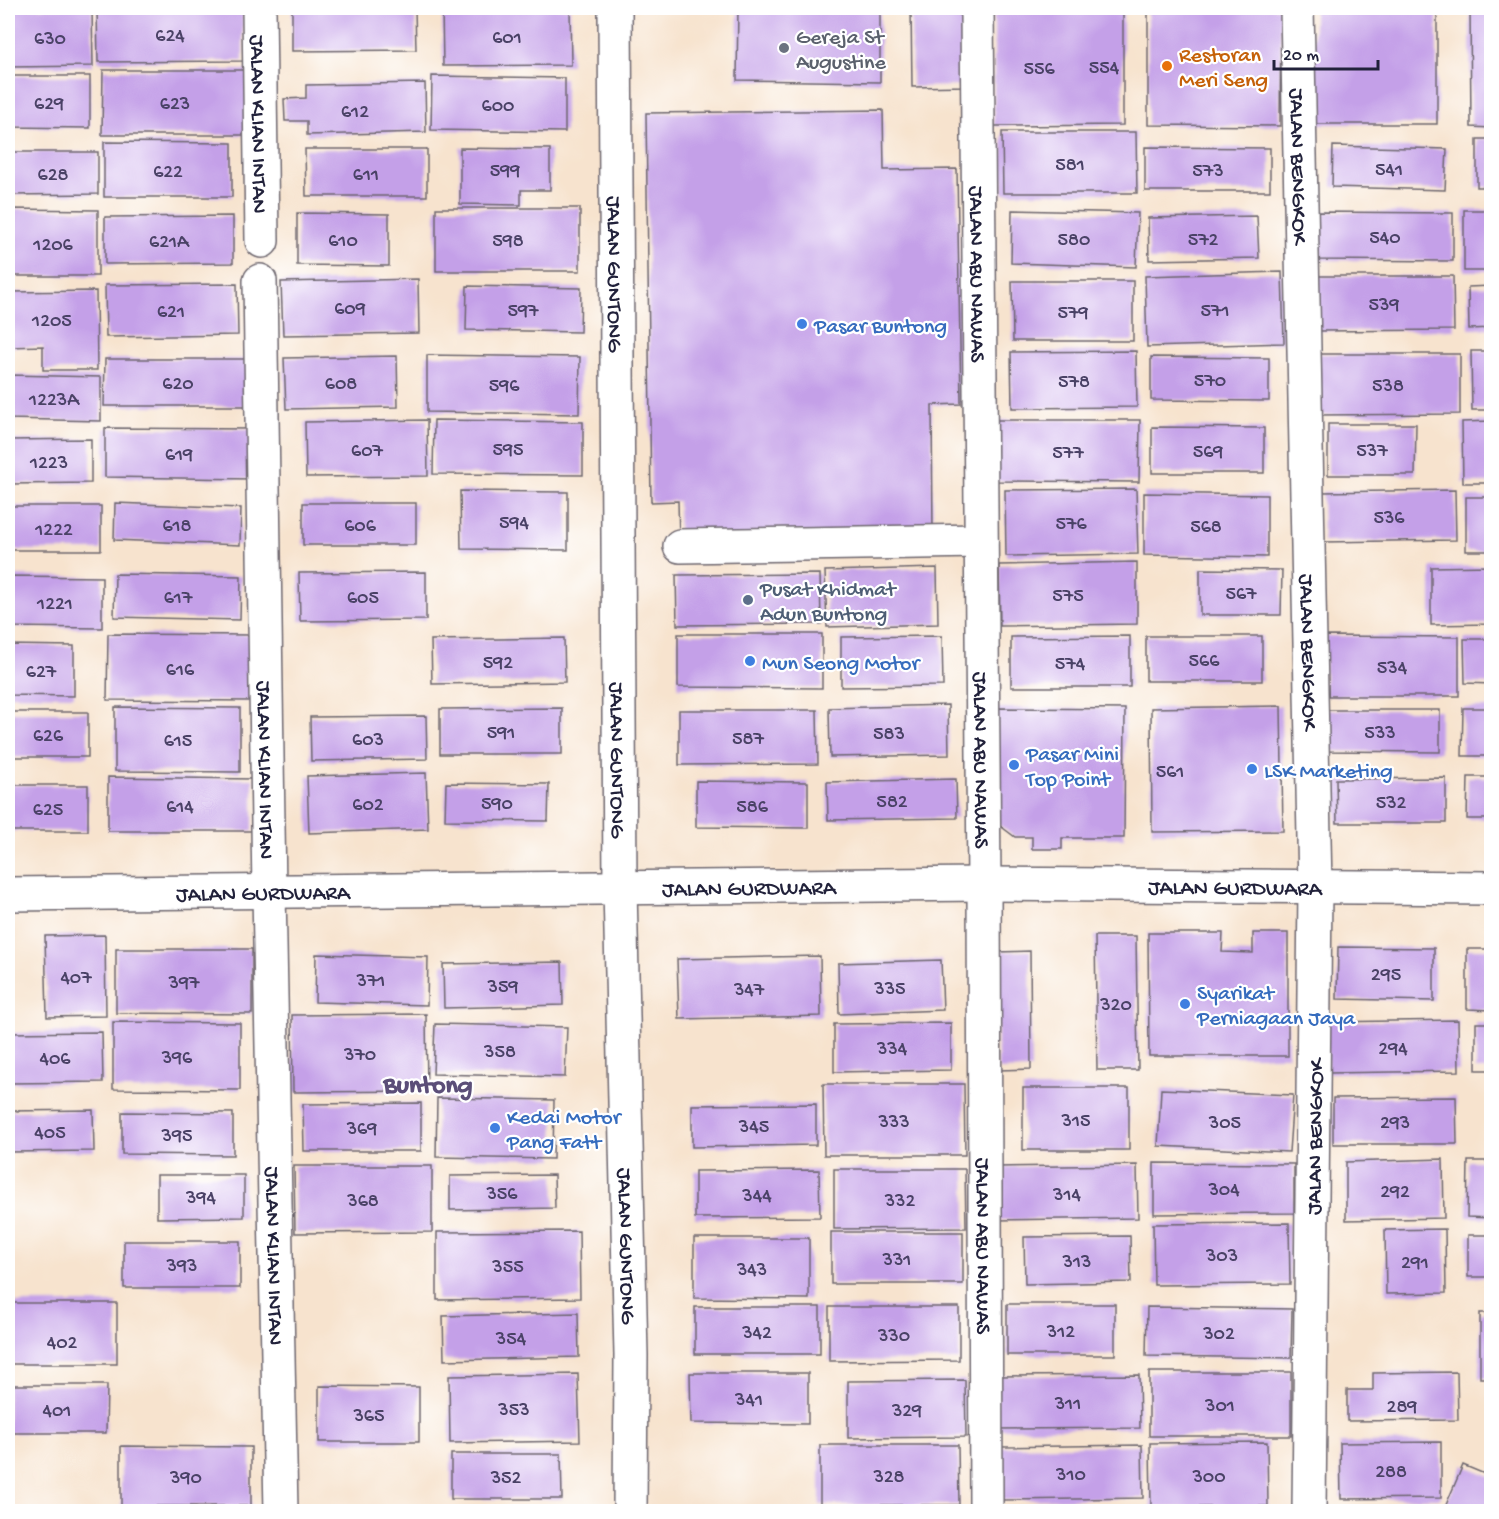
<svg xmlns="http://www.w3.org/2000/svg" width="1499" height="1519" viewBox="0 0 1499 1519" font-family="'Gochi Hand',sans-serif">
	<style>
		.building { fill: #c4a0e8 }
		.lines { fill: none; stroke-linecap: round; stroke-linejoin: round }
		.minor-casing { stroke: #6d666e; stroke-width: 36 }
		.minor { stroke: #fff; stroke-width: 33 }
		.worship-dot { fill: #6b7280; stroke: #fff; stroke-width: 2 }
		.food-dot { fill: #e8710a; stroke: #fff; stroke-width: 2 }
		.shop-dot { fill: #3f7fe0; stroke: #fff; stroke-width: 2 }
		.service-dot { fill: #5c6f8a; stroke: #fff; stroke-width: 2 }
		.labels { text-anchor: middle; stroke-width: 4.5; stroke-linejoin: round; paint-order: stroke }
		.number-label { font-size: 20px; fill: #4a4266 }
		.worship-label { font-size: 22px; fill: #5b616d; stroke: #fff; text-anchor: start }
		.food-label { font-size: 22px; fill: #c56008; stroke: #fff; text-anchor: start }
		.street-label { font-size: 22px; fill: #22223b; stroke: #fff }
		.shop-label { font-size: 22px; fill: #366cbe; stroke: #fff; text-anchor: start }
		.service-label { font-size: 22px; fill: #4e5e75; stroke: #fff; text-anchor: start }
		.quarter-label { font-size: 26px; font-weight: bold; fill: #5b4e78; stroke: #fff }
	</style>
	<rect width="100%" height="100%" fill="#fff"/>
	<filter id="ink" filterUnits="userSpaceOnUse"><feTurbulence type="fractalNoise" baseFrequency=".0167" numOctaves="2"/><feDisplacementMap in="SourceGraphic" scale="12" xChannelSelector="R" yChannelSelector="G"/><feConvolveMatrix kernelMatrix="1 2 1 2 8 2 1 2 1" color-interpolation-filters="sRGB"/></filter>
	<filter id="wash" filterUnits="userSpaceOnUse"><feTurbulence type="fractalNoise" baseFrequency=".008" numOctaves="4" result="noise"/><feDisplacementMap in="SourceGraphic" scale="24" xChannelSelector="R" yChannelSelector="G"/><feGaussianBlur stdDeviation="1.35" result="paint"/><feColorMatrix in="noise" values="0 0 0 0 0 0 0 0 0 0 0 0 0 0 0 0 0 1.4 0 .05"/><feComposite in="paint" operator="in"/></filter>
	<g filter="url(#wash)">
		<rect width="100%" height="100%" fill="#f7e3ce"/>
		<g id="blocks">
			<g class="building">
				<path d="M8,8h84l1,58 -85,1z"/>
				<path d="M97,8h146v53l-145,1z"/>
				<path d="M292,8h123l1,42 -124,1z"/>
				<path d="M442,8h128l1,57 -128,1z"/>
				<path d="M738,8h142v74l-143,-2z"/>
				<path d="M911,8h56l1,78 -56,1z"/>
				<path d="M994,8h129v117l-129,1z"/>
				<path d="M1148,8h133l-1,118 -132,-1z"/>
				<rect x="1314" y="8" width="123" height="116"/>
				<path d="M1470,8h22v120l-21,-1z"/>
				<path d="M103,70h145v65h-146z"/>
				<path d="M8,76h82v52l-82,-1z"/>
				<path d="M432,76l133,2v54l-134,-2z"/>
				<path d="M425,83l1,49 -119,3v-14h-22l-1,-22 22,-1v-13z"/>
				<path d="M883,110l1,60 73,-1 4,235 -29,1 1,133 -254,3 -1,-40 -27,1 -5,-389z"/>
				<path d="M1002,132h134l1,61h-134z"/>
				<rect x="1477" y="139" width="15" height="48"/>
				<path d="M104,142l128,1v54h-128z"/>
				<path d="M1333,146l114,3 -2,41 -113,-3z"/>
				<path d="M1145,147l125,1v43h-125z"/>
				<path d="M460,148l90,1v41h-29v15l-61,-1z"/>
				<path d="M305,149h122v47h-121z"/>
				<path d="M8,152h90v42l-90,1z"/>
				<rect x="436" y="208" width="144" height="63"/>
				<path d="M8,209l90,1v66h-90z"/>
				<path d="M1012,210l126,3 -2,54 -125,-4z"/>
				<rect x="1464" y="210" width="28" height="61"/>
				<path d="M1316,212l137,1v48l-137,-1z"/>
				<path d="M297,213l92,1v52l-92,-1z"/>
				<path d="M233,216v47l-128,1v-47z"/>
				<path d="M1257,216l2,42 -110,2 -1,-42z"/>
				<path d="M1282,272l2,71 -137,4 -2,-71z"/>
				<path d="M1315,276h138l1,54 -138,1z"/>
				<path d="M418,279l1,54 -136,2 -2,-53z"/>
				<path d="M1012,281h121v60h-120z"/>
				<path d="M237,284l1,51 -132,2 -1,-52z"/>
				<path d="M467,286l114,2 -1,44 -114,-2z"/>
				<path d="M1492,286v42l-23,1 -1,-42z"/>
				<path d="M96,291l1,79h-54v-24l-35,1v-55z"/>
				<path d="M1136,351l1,56 -125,1 -1,-56z"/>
				<path d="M1471,351h21v59h-20z"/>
				<path d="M1315,354h145v60l-145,1z"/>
				<path d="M427,355l153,2 -1,57 -152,-2z"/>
				<path d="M397,356l1,51 -112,2 -2,-51z"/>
				<path d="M1151,357l118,1v43l-118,-1z"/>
				<path d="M105,359h146v47h-147z"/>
				<path d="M8,375l93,2v44l-93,-2z"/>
				<path d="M427,420l1,56 -122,1 -1,-55z"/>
				<path d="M434,420l149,2v53l-150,-1z"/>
				<path d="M996,420h144l-1,62 -143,-1z"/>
				<path d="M1492,421v62h-29l-1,-61z"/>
				<path d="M1328,424h88l-1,51h-87z"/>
				<path d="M1152,427l112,1v45h-112z"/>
				<path d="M105,428l148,1v50l-148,-2z"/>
				<path d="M91,439v44l-83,1v-44z"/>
				<path d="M1136,489l2,65 -132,2 -1,-66z"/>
				<path d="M1455,490l1,50 -133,2 -1,-50z"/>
				<path d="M460,491l108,1v58l-107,-1z"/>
				<path d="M1144,493l123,2v62l-123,-2z"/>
				<rect x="1466" y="497" width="26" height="54"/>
				<path d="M115,503l126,5 -1,37 -126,-5z"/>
				<rect x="303" y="503" width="113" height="42"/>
				<rect x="8" y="506" width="93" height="44"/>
				<path d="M1137,562v62l-137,2 -1,-61z"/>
				<path d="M1492,566v58l-61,1v-58z"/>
				<path d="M937,568l1,56 -111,3 -2,-56z"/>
				<path d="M1200,569l82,1 -1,45h-81z"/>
				<path d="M426,572v48l-126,1 -1,-48z"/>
				<path d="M115,574l126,2 -1,44 -126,-3z"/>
				<path d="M820,574l1,50 -144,1 -1,-50z"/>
				<path d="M8,576l94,1v51l-94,-1z"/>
				<path d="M108,634l145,1v66l-146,-1z"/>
				<path d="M678,634h144v54l-144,-1z"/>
				<path d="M942,636l1,50 -102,1v-50z"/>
				<path d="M1130,636v51h-119v-50z"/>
				<rect x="1146" y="636" width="116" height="45"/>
				<path d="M1325,636l134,1v59h-134z"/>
				<path d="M564,638l1,44 -133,2 -1,-44z"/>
				<path d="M1464,639h28v45l-27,-1z"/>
				<path d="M8,645l66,1v50l-66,-1z"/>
				<path d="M948,705l1,50 -119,2 -1,-49z"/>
				<path d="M1281,706l2,125 -131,1 -1,-124z"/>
				<path d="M115,707l125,1v64l-125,-1z"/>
				<path d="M562,708v46h-122v-45z"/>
				<path d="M996,708l129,1 -1,129h-62v11h-30v-12h-17l-20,-15z"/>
				<path d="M1463,708h29v48h-30z"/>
				<path d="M679,710h138l1,54 -139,1z"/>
				<path d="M1320,710h120v42l-120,-1z"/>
				<rect x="8" y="712" width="80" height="45"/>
				<path d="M426,716l1,43 -116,2 -1,-44z"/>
				<path d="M426,773l2,56 -119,4 -2,-57z"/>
				<path d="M108,777l145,2v52h-145z"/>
				<path d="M1468,777h24v42h-25z"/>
				<path d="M1446,778v45h-109l-1,-44z"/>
				<path d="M956,779l1,39 -129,2 -1,-38z"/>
				<path d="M696,781l112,1v46l-112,-1z"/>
				<path d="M446,783l103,1 -1,37 -103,-1z"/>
				<rect x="8" y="785" width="80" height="46"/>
				<path d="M1148,933h75l-1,19 31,1v-20h35v123h-139z"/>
				<path d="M105,935l1,81 -59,1 -2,-81z"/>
				<path d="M1095,936h41l2,134h-41z"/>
				<path d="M1338,947l96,1v53l-97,-2z"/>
				<path d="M116,949h136v65l-136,-1z"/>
				<path d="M1467,949h25v61l-25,-1z"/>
				<path d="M1030,951l1,118 -33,1 -1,-118z"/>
				<path d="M316,954l112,3 -1,48 -112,-3z"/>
				<path d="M820,956l1,60 -142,3 -2,-60z"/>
				<path d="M941,960l2,50 -104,4 -1,-51z"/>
				<path d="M562,962l1,43 -119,3 -1,-44z"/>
				<path d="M426,1014l1,77 -134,1 -1,-77z"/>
				<path d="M1458,1020l1,51 -132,2v-51z"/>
				<path d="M113,1022l127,1v67l-127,-1z"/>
				<path d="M951,1023v47l-117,2v-48z"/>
				<rect x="1476" y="1023" width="16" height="47"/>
				<path d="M435,1024l132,3 -2,50 -132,-3z"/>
				<path d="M102,1032l1,50 -95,1v-50z"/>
				<path d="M823,1084h141l1,71h-141z"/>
				<rect x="1023" y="1088" width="106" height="62"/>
				<path d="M1161,1089l132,6 -4,57 -131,-6z"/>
				<path d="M1456,1097l1,47h-124v-46z"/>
				<path d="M437,1098l117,2 -1,59 -117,-2z"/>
				<path d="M421,1103v48h-117l-1,-47z"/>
				<path d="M816,1104v41l-124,2v-42z"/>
				<path d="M93,1110l1,41 -86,1v-41z"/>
				<path d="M122,1112l111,1v42l-111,-1z"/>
				<path d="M1443,1159l1,59 -98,2v-58z"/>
				<path d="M1468,1161h24v57l-25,-1z"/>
				<path d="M1154,1163l140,1v49l-140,1z"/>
				<path d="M1137,1165l1,53 -140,2 -1,-53z"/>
				<path d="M294,1166h138v66l-137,1z"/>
				<path d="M834,1169h131l1,59 -132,1z"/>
				<path d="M819,1170l1,47 -125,1v-47z"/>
				<path d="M157,1175h87v42l-87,1z"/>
				<path d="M554,1175l1,33 -105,2v-34z"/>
				<path d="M1289,1223l1,61 -136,1 -1,-61z"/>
				<path d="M1445,1229l1,64 -60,1 -1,-64z"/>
				<path d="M579,1231l1,67 -143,2v-68z"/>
				<rect x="831" y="1232" width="132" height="52"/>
				<rect x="1468" y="1235" width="24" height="42"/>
				<path d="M1130,1236l1,46 -106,2 -1,-47z"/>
				<path d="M694,1238h115v61l-115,-1z"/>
				<rect x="124" y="1241" width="116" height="47"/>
				<path d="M11,1303h106v61h-109v-47h3z"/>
				<rect x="1007" y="1304" width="108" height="51"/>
				<rect x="695" y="1307" width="125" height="47"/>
				<path d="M829,1307h130v53l-130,1z"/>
				<path d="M1147,1307l145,2 -1,49 -145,-2z"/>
				<path d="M578,1313l1,44 -135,3 -1,-44z"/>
				<rect x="1480" y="1313" width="12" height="65"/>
				<rect x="1149" y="1372" width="142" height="64"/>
				<path d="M1457,1372l1,48 -111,1v-31h26v-17z"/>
				<path d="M690,1373h118v51l-117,-1z"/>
				<path d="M578,1374l2,67 -130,2 -1,-67z"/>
				<path d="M1139,1375l1,53 -143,1v-53z"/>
				<path d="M965,1380l1,57 -118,1v-57z"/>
				<path d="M8,1385h99l-1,48h-98z"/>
				<path d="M319,1386l100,1v55h-100z"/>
				<path d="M1267,1442l1,64 -117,2 -1,-65z"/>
				<path d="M1441,1442v56l-100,1 -1,-56z"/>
				<path d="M820,1445h138l1,60h-139z"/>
				<path d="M1142,1445l1,53 -142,2 -1,-53z"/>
				<path d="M121,1446l130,1v59h-130z"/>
				<path d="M451,1454h110l1,45h-111z"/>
				<path d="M1463,1465l29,12v35h-49z"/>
			</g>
		</g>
	</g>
	<g filter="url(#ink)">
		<use href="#blocks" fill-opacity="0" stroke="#6d666e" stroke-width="1.5"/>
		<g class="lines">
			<defs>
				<g id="minor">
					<path id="s1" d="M259,8l3,233"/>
					<path id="s2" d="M615,8l5,881 11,466 -1,157"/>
					<path id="s3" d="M977,8l7,876 2,628"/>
					<path id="s4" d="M1297,8l18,879 -6,625"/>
					<path id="s5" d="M260,281l9,611 12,620"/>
					<path d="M680,546l301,-5"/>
					<path id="s6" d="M8,894l976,-10 508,4"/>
				</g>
			</defs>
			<use href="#minor" class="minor-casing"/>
			<use href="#minor" class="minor"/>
		</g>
	</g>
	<circle class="worship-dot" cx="784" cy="48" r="6"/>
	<circle class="food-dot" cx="1167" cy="66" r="6"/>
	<g class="shop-dot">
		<circle cx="802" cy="324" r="6"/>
		<circle cx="750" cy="661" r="6"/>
		<circle cx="1014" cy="765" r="6"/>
		<circle cx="1252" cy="769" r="6"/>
		<circle cx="1185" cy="1004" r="6"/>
		<circle cx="495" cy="1128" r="6"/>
	</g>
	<circle class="service-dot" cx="748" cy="600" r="6"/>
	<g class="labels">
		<g class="number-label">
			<text x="170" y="41">624</text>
			<text x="507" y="43">601</text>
			<text x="50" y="44">630</text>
			<text x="1104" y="73">554</text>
			<text x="1039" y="74">556</text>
			<text x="49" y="109">629</text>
			<text x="175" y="109">623</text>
			<text x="498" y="111">600</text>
			<text x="355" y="117">612</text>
			<text x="1070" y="170">581</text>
			<text x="1389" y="175">541</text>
			<text x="505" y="176">599</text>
			<text x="1208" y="176">573</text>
			<text x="168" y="177">622</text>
			<text x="53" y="180">628</text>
			<text x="366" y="180">611</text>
			<text x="1385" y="243">540</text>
			<text x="1074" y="245">580</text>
			<text x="1203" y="245">572</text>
			<text x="343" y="246">610</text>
			<text x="508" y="246">598</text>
			<text x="169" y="247">621A</text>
			<text x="53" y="250">1206</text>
			<text x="1384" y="310">539</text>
			<text x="350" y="314">609</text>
			<text x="523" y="316">597</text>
			<text x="1215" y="316">571</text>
			<text x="171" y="317">621</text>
			<text x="1073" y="318">579</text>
			<text x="52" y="326">1205</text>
			<text x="1210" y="386">570</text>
			<text x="1074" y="387">578</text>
			<text x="178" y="389">620</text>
			<text x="341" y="389">608</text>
			<text x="504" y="391">596</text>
			<text x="1388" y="391">538</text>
			<text x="54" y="405">1223A</text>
			<text x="508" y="455">595</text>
			<text x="367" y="456">607</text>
			<text x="1372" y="456">537</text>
			<text x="1208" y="457">569</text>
			<text x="1068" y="458">577</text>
			<text x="179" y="460">619</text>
			<text x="49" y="468">1223</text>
			<text x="1389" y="523">536</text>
			<text x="514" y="528">594</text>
			<text x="1071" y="529">576</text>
			<text x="177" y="531">618</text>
			<text x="360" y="531">606</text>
			<text x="1206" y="532">568</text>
			<text x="54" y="535">1222</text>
			<text x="1241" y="599">567</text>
			<text x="1068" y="601">575</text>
			<text x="178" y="603">617</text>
			<text x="363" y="603">605</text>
			<text x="55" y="609">1221</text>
			<text x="1204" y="666">566</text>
			<text x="498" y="668">592</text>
			<text x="1070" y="669">574</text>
			<text x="1392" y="673">534</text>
			<text x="180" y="675">616</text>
			<text x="41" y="677">627</text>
			<text x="501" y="738">591</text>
			<text x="1380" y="738">533</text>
			<text x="889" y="739">583</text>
			<text x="48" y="741">626</text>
			<text x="748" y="744">587</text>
			<text x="368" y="745">603</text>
			<text x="178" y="746">615</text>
			<text x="1170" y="777">561</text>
			<text x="892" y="807">582</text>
			<text x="1391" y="808">532</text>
			<text x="497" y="809">590</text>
			<text x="368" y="810">602</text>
			<text x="180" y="812">614</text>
			<text x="752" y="812">586</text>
			<text x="48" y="815">625</text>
			<text x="1386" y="980">295</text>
			<text x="76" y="983">407</text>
			<text x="371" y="986">371</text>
			<text x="184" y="988">397</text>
			<text x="503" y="992">359</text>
			<text x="890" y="994">335</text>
			<text x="749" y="995">347</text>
			<text x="1116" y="1010">320</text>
			<text x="892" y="1054">334</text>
			<text x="1393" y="1054">294</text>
			<text x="500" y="1057">358</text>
			<text x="360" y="1060">370</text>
			<text x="177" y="1063">396</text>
			<text x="55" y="1064">406</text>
			<text x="1076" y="1126">315</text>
			<text x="894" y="1127">333</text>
			<text x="1225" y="1128">305</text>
			<text x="1395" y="1128">293</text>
			<text x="754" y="1132">345</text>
			<text x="362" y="1134">369</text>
			<text x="50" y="1138">405</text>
			<text x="177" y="1141">395</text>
			<text x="1224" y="1195">304</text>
			<text x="1395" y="1197">292</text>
			<text x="502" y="1199">356</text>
			<text x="1067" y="1200">314</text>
			<text x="757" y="1201">344</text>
			<text x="201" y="1203">394</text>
			<text x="363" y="1206">368</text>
			<text x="900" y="1206">332</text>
			<text x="1222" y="1261">303</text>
			<text x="897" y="1265">331</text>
			<text x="1077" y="1267">313</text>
			<text x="1415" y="1268">291</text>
			<text x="182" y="1271">393</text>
			<text x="508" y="1272">355</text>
			<text x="752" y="1275">343</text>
			<text x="1061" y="1337">312</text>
			<text x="757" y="1338">342</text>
			<text x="1219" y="1339">302</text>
			<text x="894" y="1341">330</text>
			<text x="511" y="1344">354</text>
			<text x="62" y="1348">402</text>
			<text x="749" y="1405">341</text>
			<text x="1068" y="1409">311</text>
			<text x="1220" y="1411">301</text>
			<text x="1402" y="1412">289</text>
			<text x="514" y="1415">353</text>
			<text x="57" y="1416">401</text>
			<text x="907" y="1416">329</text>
			<text x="369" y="1421">365</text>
			<text x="1391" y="1477">288</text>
			<text x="1071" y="1480">310</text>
			<text x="889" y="1482">328</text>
			<text x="1209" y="1482">300</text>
			<text x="186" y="1483">390</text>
			<text x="506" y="1483">352</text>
		</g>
		<g class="worship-label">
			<text x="796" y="43">Gereja St<tspan x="796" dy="25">Augustine</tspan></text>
		</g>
		<g class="food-label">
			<text x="1179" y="61">Restoran<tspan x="1179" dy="25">Meri Seng</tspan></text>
		</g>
		<g class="street-label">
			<text dy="8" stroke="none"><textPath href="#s1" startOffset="116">JALAN KLIAN INTAN</textPath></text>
			<text dy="8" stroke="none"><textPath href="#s4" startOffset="158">JALAN BENGKOK</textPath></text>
			<text dy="8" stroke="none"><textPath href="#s2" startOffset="266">JALAN GUNTONG</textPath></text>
			<text dy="8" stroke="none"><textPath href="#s3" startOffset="266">JALAN ABU NAWAS</textPath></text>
			<text dy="8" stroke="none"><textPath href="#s4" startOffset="644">JALAN BENGKOK</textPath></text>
			<text dy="8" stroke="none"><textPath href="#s3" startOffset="752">JALAN ABU NAWAS</textPath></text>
			<text dy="8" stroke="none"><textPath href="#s2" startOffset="752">JALAN GUNTONG</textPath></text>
			<text dy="8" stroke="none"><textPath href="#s5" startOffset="489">JALAN KLIAN INTAN</textPath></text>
			<text dy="8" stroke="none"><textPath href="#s6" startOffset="1227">JALAN GURDWARA</textPath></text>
			<text dy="8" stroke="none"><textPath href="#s6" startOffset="741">JALAN GURDWARA</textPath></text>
			<text dy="8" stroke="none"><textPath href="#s6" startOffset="255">JALAN GURDWARA</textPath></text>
			<text transform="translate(1313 1137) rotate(-89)" y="8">JALAN BENGKOK</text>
			<text dy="8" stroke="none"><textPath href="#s2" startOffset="1238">JALAN GUNTONG</textPath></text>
			<text dy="8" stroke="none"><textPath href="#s3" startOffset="1238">JALAN ABU NAWAS</textPath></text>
			<text dy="8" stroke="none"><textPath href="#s5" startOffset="975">JALAN KLIAN INTAN</textPath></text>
		</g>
		<g class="shop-label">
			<text x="814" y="332">Pasar Buntong</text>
			<text x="762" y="669">Mun Seong Motor</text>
			<text x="1026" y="760">Pasar Mini<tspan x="1026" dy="25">Top Point</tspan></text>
			<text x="1264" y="777">LSK Marketing</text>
			<text x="1197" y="999">Syarikat<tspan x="1197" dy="25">Perniagaan Jaya</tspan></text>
			<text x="507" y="1123">Kedai Motor<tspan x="507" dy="25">Pang Fatt</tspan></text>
		</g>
		<g class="service-label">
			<text x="760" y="595">Pusat Khidmat<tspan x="760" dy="25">Adun Buntong</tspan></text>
		</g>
		<g class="quarter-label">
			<text x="428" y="1092">Buntong</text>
		</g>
	</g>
	<rect width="1499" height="1519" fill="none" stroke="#fff" stroke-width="30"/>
	<path d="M1274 60v9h104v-9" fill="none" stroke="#22223b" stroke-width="3"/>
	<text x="1283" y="60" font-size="18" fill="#22223b" stroke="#ffffff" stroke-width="4.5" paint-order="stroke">20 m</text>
</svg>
